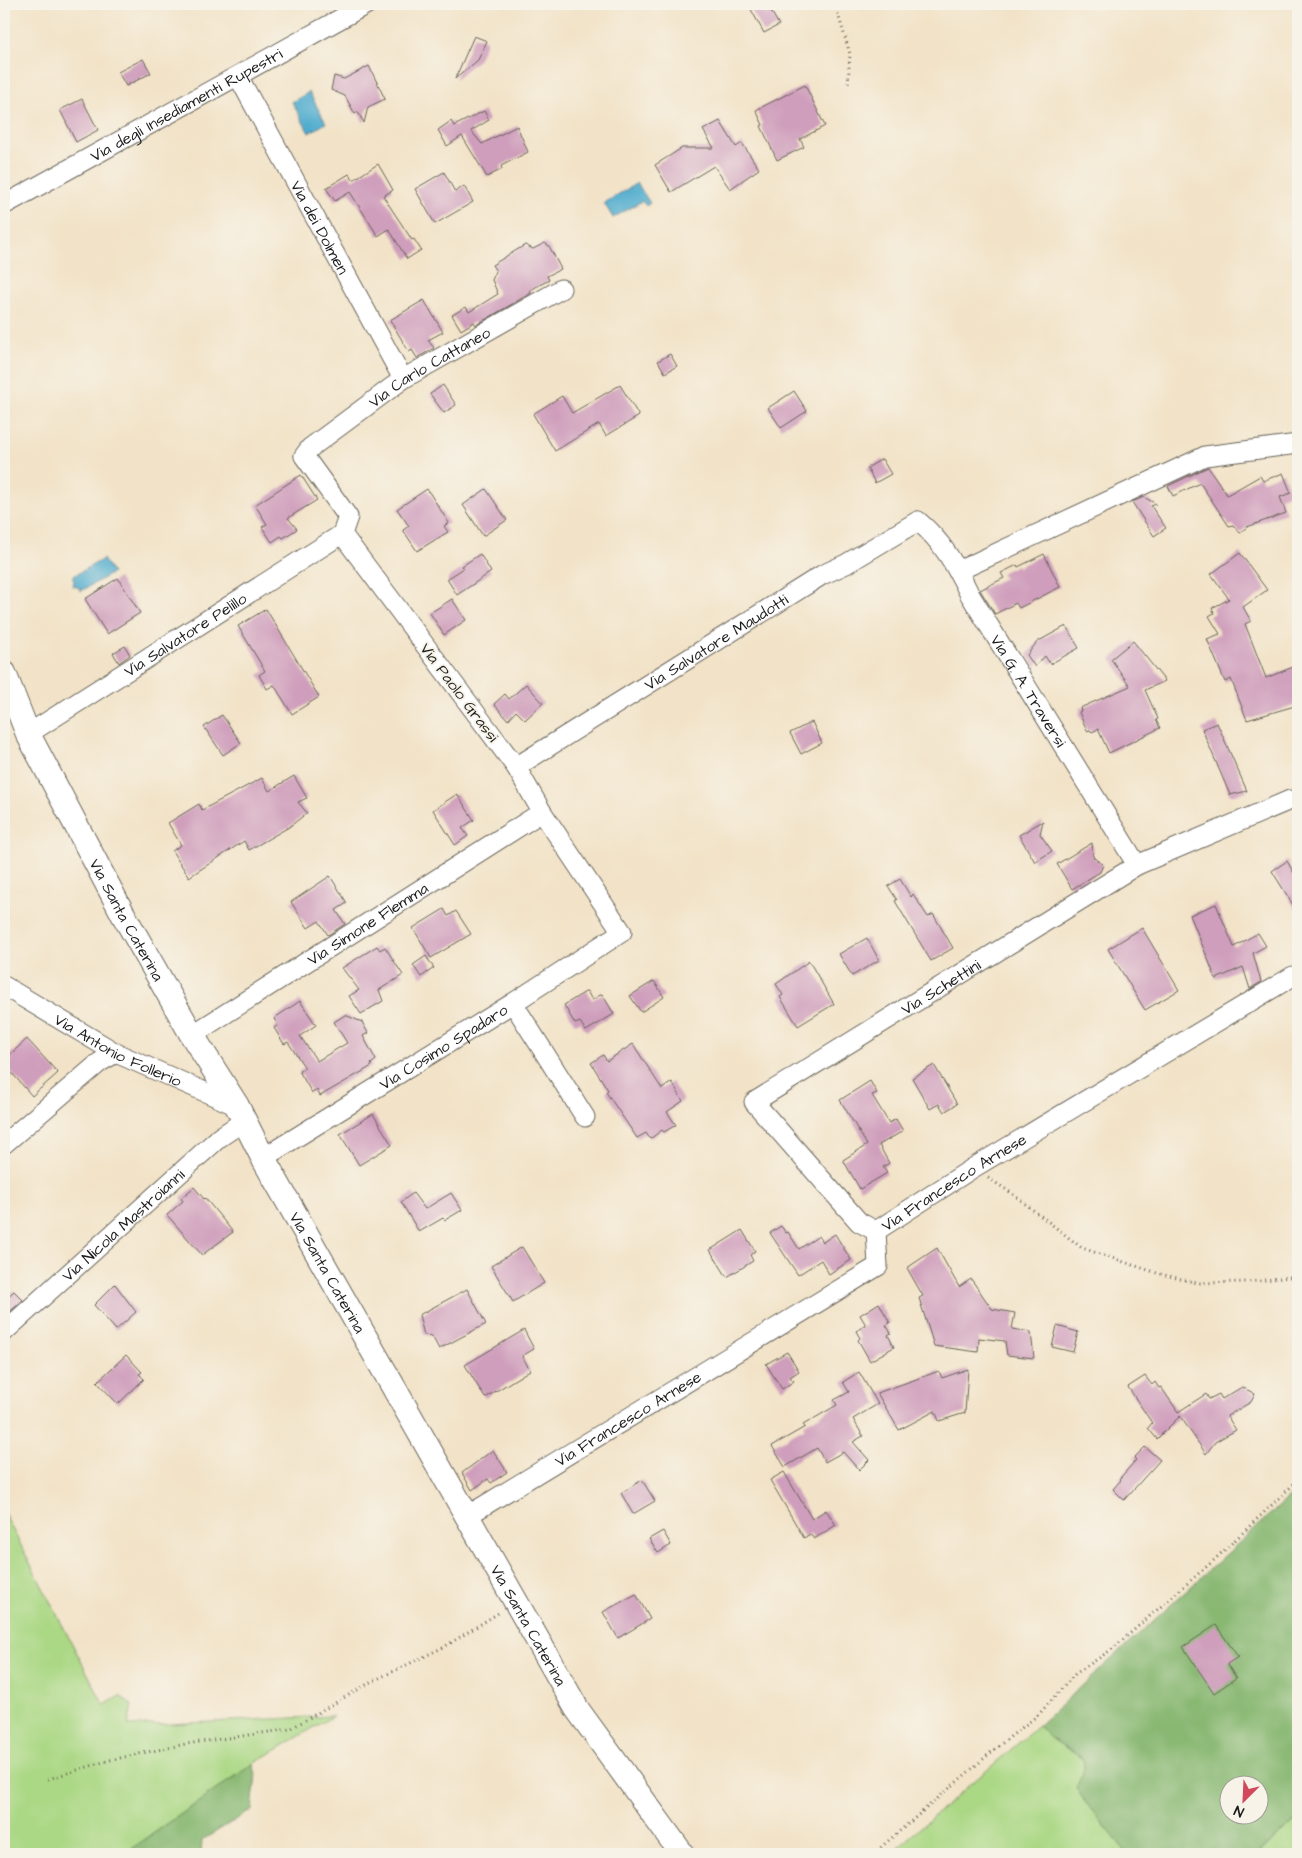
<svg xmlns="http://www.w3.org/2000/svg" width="1302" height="1858" viewBox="0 0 1302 1858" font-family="'Architects Daughter',sans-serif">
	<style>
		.green { fill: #abd885; stroke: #647a50 }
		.forest { fill: #88b872; stroke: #526a47; fill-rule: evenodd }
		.water { fill: #4facce; stroke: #366475 }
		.building { fill: #cf9ebc }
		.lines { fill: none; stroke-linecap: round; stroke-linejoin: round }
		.minor-casing { stroke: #676258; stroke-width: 21 }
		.tertiary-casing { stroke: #676258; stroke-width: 26 }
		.path { stroke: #676258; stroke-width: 3; stroke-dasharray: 1 4; stroke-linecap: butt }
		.minor { stroke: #fff; stroke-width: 19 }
		.tertiary { stroke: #fff; stroke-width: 24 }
		.labels { text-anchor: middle; stroke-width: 4; stroke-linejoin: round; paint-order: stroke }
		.street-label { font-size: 16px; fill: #1c1c1c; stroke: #f7f3e8 }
	</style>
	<rect width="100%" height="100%" fill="#f7f3e8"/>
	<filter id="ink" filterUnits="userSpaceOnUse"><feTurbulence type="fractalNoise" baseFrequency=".02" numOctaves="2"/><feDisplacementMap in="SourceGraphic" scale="10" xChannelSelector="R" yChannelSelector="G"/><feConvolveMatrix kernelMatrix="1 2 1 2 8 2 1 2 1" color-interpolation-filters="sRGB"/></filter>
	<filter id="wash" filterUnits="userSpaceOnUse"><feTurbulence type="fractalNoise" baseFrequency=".0096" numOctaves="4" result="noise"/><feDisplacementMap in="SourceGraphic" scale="20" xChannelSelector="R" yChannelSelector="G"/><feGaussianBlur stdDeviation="1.12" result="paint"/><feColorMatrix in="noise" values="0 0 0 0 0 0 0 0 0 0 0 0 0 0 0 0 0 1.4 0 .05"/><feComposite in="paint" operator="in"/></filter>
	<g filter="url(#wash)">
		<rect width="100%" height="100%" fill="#f2e3c8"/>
		<g class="green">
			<path d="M5,1515l99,190 16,-9 12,9 -4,21 205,-10 -80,48 -129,90h-120v-337z"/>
			<path d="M1038,1726l11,11 33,21c6,10 -2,21 -6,30l10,15 42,51h-238z"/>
			<path d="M1298,1818v36h-40z"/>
		</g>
		<g class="forest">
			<path d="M1298,1489v329l-40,36h-130l-42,-51 -10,-15c4,-10 12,-20 6,-30l-33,-21 -11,-11zM1230,1786h30v30h-30z"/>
			<path d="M253,1764l3,10 -4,36 -50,30 -1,14h-77z"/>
		</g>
		<g class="water">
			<path d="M309,92l17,31 -17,10 -17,-31z"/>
			<path d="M637,183l13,20 -4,3 -4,-5 -29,17 -9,-15z"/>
			<path d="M103,559l9,14 -31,18 -1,-3 -7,-2 1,-6 -2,-3z"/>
		</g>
		<g id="blocks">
			<g class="building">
				<path d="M748,4h19l12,21 -15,8z"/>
				<path d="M474,36l13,5 -9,19 -23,19z"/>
				<path d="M143,59l8,14 -25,13 -8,-14z"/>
				<path d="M369,66l16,33 -17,8 -4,16 -6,-11 -3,2 -10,-18 -14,-6 3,-14 10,3z"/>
				<path d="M805,85l20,41 -25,13 4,8 -27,13 -16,-34 2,-1 -7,-15z"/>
				<path d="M82,99l16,31 -22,12 -16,-32z"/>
				<path d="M484,111l5,9 -18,11 11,13 35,-18 11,26 -27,14 1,3 -15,8 -25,-41 -15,10 -9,-16 13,-9 3,5z"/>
				<path d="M720,121l16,26 6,-4 17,26 -29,20 -16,-23 -43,26 -16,-27 27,-17h32l-11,-18z"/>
				<path d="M378,164l15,26 -10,6 29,44 2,-1 7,11 -14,9 -18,-30 -11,7 -28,-44 -15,9 -9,-13 23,-14 4,6z"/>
				<path d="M444,172l11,20 9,-6 9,16 -38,22 -20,-35z"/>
				<path d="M545,243l4,3 12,23 -14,7 2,4 -19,10 1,3 -55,32 -2,-3 -13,8 -9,-15 14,-8 3,5 29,-18 -6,-14 4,-9 -4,-6 33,-20 8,4z"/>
				<path d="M424,300l19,32 -15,8 6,8 -17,10 -5,-8 -3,2 -19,-32z"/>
				<path d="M670,354l7,12 -12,7 -7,-12z"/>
				<path d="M443,385l13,20 -12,8 -14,-19z"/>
				<path d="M620,385l19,31 -33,20 -7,-12 -44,27 -22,-37 29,-18 10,17z"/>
				<path d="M794,391l13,20 -26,17 -13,-20z"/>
				<path d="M882,459l9,15 -16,9 -8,-15z"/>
				<path d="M1208,467l19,28 33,-19 3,5 20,-8 8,20 -11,4 6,16 -39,14 -7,6 -7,-8 -4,1 -29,-43 -27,13 -5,-10z"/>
				<path d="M301,475l16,25 -29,18 9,11 -14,9 -2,-2 -9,6 -10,-15 5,-3 -12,-19z"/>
				<path d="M427,489l22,34 -5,3 4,6 -31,19 -14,-21 6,-4 -12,-17z"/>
				<path d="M486,489l21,31 -24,16 -20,-31z"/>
				<path d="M1144,497l12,7 -5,2 15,22 -12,8 -22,-34z"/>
				<path d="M1240,553l27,37 -24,17 8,14 -6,3 21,54 32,-13v40l-51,15 -16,-41 -6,3 -18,-43 13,-5 -11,-18 5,-3 -2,-5 17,-9 -18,-25z"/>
				<path d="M480,554l11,18 -34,23 -10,-16 17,-11 -2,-2z"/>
				<path d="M1044,554l16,33 -41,21 -3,-5 -21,11 -15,-24 24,-12 -3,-5 16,-8 1,2z"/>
				<path d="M118,578l22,35 -33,21 -22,-35z"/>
				<path d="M452,599l14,21 -22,15 -14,-22z"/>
				<path d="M266,609l53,88 -27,17 -18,-29 -7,4 -8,-14 6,-4 -27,-45z"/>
				<path d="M1066,626l13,22 -29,16 -5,-8 -10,11 -8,-12 10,-13z"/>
				<path d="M1133,641l32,40 -20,9 13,29 -2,1 4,8 -51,25 -11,-24 -6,3 -2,-2 -3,1 -8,-19 2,-1 -1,-3 50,-22 -19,-27z"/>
				<path d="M125,646l5,9 -11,8 -6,-10z"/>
				<path d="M526,684l17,19 -18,17 -9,-9 -8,9 -14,-16 11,-10 4,5z"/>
				<path d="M222,715l19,28 -18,12 -19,-28z"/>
				<path d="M812,722l10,21 -21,11 -11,-21z"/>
				<path d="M1217,723l30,68 -17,4 -28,-66z"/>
				<path d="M294,776l13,22 -9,4 9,11 -18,14 -40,23 -5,-9 -55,36 -17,-26 9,-6 -13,-22 31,-19 3,6 60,-32 7,13z"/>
				<path d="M457,794l17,26 -12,8 6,8 -13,9 -22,-35z"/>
				<path d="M1043,821l-3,13 12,17 -17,11 -16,-27z"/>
				<path d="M1092,843l1,14 10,8 -3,7 -28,17 -15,-25z"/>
				<path d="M1287,861l11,19v33l-26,-42z"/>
				<path d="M330,876l17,27 -11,7 9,14 -17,11 -9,-14 -11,7 -17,-26z"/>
				<path d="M900,879l11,18 2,-3 15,23 5,-3 20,34 -22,13 -36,-60 2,-1 -9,-14z"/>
				<path d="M1216,904l18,43 24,-14 8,13 -13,7 8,29 -11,7 -7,-22 -27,12 -26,-64z"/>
				<path d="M444,909l4,7 8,-5 15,23 -40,24 -18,-30z"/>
				<path d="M1142,928l37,62 -34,20 -37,-61z"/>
				<path d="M867,938l12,22 -27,16 -13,-22z"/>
				<path d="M377,946l3,4 5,-3 18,28 -24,15 4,11 -22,13 -12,-18 10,-6 -17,-22z"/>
				<path d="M426,956l8,12 -13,9 -8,-12z"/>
				<path d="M809,961l25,43 -36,22 -18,-29 3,-2 -7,-11z"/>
				<path d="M654,981l10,16 -23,15 -11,-16z"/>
				<path d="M587,991l5,9 10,-6 12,20 -28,17 -6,-9 -5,2 -11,-19z"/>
				<path d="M300,1001l16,24 -16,11 17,25 30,-18 -13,-21 11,-7 17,7 6,11 -5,3 13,24 -5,4 1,2 -52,30 -3,-6 -5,3 -13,-22 6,-3 -17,-26 -4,2 -10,-16 4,-3 -4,-6 2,-2z"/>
				<path d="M27,1039l31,34 -26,23 -28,-32v-4z"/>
				<path d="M633,1044l29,45 10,-7 11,19 -16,11 9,13 -12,7 -2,-2 -12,9 -4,-6 -9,5 -31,-46 2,-2 -17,-27 12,-8 4,6z"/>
				<path d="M934,1065l23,39 -13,8 -5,-8 -9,5 -18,-31z"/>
				<path d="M870,1081l7,12 -5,2 17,28 7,-4 7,12 -24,14 10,18 -6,4 4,6 -27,16 -17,-29 24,-15 -27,-45z"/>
				<path d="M373,1114l19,31 -33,20 -19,-31z"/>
				<path d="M194,1187l10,12 1,-1 28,34 -31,23 -35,-40 16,-14 -2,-3z"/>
				<path d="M413,1193l12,16 26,-16 11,17 -17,10 -2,-2 -24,14 -18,-30z"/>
				<path d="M781,1226l5,7 2,-1 11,17 20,-13 4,6 12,-8 16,26 -22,14 -8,-14 -23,15 -28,-42z"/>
				<path d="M742,1230l13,21 -5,4 3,6 -26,16 -17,-27z"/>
				<path d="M522,1247l22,36 -31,19 -22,-36z"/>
				<path d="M937,1248l22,39 12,-8 21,30 23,4 -3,16 19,3 3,26 -27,-3 -2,-14 -26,-3 -1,14 -44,-6 -15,-48 4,-2 -16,-28z"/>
				<path d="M115,1284l21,28 -20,18 -22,-25z"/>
				<path d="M467,1289l19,35 -47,25 -7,-13 -8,-1 -5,-20z"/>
				<path d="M14,1291l9,9 -19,17v-17z"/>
				<path d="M879,1303l11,20 -4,2 5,8 -3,2 6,12 -24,14 -12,-21 2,-2 -4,-7 10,-6 -6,-10z"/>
				<path d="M1057,1326l21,6 -5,20 -21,-5z"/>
				<path d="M524,1330l10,19 -12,7 8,14 -45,28 -20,-33z"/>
				<path d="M787,1352l12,19 -9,6 4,4 -12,8 -16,-25z"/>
				<path d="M126,1355l16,17 -3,2 5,5 -26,25 -21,-22z"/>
				<path d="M968,1369l-3,44 -26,8 -4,-10 -36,19 -22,-37 62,-22 3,7z"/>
				<path d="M859,1372l19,32 -25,15 10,17 -10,6 16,18 -10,10 -16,-18 -18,10 -8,-14 -32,19 -13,-21 33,-19 -2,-2 34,-20 -3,-5 15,-8 -6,-10z"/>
				<path d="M1145,1376l7,9 3,-3 4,6 2,-1 17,25 28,-18 3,5 10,-5 3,5 20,-12 13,7 -4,8 -24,14 9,14 -21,12 -9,12 -26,-38 -23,23 -9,-11 4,-5 -24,-36z"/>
				<path d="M1145,1447l15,13 -36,40 -11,-11 8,-9 -2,-1 17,-19 -2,-2z"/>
				<path d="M493,1450l14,22 -16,11 -3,-4 -16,11 -10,-17z"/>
				<path d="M784,1472l28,47 14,-9 10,15 -22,14 -4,-5 -6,4 -34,-58z"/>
				<path d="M642,1480l13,21 -22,13 -12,-21z"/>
				<path d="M663,1531l8,14 -13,8 -9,-14z"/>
				<path d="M636,1594l14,25 -32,19 -15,-26z"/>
				<path d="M1216,1625l22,32 -11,7 9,14 -22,15 -31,-46z"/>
			</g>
		</g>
	</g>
	<g filter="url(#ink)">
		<use href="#blocks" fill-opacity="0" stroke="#676258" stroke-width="1"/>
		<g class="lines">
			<defs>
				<g id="minor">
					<path id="s1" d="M238,76l165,303"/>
					<path id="s2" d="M4,205l363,-201"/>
					<path d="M958,571l247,-115 93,-12"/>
					<path id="s3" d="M28,734l314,-200"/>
					<path id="s4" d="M516,767l306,-192 24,-11 72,-43c25,21 38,45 52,74l167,270"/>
					<path id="s5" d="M4,986l112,67 121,53"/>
					<path d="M513,1003l72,114"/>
					<path id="s6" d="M192,1035l350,-223"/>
					<path d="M4,1144l96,-82 16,-9"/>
					<path id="s7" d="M263,1158l250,-155 109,-71 -80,-120 -26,-45 -174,-233 6,-17 -44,-61 6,-8 93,-69 158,-90"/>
					<path id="s8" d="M876,1231l-17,-9 -105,-120 383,-237 153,-65"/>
					<path id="s9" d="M4,1332l216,-195 24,-16"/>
					<path id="s10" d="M467,1516l411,-250 -2,-35 97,-63 320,-192"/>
				</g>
				<g id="tertiary">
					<path id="s11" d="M4,673l24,61 95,180 69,121 45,71 26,52 314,551 105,145"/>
				</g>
			</defs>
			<use href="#minor" class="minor-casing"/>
			<use href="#tertiary" class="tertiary-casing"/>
			<g class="path">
				<path d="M835,4l15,50 -2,30"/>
				<path d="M988,1178l22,14 72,56 75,25 40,10 51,-1 50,-6"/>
				<path d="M48,1779l62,-19 76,-16 104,-15 83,-48 71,-34 56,-35"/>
				<path d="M873,1854l122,-105 44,-35 36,-40 36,-24 102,-89 85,-81"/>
			</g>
			<use href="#minor" class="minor"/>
			<use href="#tertiary" class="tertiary"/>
		</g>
	</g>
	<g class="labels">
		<g class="street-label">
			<text dy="6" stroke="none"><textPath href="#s2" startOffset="208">Via degli Insediamenti Rupestri</textPath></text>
			<text dy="6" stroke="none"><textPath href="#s1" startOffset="172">Via dei Dolmen</textPath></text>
			<text dy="6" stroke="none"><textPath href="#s7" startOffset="1159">Via Carlo Cattaneo</textPath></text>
			<text dy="6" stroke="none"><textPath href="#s3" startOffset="186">Via Salvatore Pelillo</textPath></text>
			<text dy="6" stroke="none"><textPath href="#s4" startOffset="236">Via Salvatore Maudotti</textPath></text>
			<text dy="6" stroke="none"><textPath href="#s4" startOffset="675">Via G. A. Traversi</textPath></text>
			<text transform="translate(460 692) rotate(53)" y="6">Via Paolo Grassi</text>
			<text dy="6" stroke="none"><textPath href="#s11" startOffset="276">Via Santa Caterina</textPath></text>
			<text dy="6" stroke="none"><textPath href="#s6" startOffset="208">Via Simone Flemma</textPath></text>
			<text dy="6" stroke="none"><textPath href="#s8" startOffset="398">Via Schettini</textPath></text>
			<text dy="6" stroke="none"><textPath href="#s7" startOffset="212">Via Cosimo Spadaro</textPath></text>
			<text dy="6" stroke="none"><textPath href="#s5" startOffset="131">Via Antonio Follerio</textPath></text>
			<text dy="6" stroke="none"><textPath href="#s10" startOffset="608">Via Francesco Arnese</textPath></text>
			<text dy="6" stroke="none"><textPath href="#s9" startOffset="160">Via Nicola Mastroianni</textPath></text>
			<text dy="6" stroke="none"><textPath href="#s11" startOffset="682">Via Santa Caterina</textPath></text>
			<text dy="6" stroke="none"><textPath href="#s10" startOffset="188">Via Francesco Arnese</textPath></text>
			<text dy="6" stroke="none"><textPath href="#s11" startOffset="1088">Via Santa Caterina</textPath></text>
		</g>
	</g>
	<rect width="1302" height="1858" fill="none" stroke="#f7f3e8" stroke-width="20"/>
	<g transform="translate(1244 1800) rotate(204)"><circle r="24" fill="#f7f3e8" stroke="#9f9d96"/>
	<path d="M0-4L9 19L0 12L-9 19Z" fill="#d1495b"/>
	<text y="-8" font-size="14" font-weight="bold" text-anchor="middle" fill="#1c1c1c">N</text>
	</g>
</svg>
